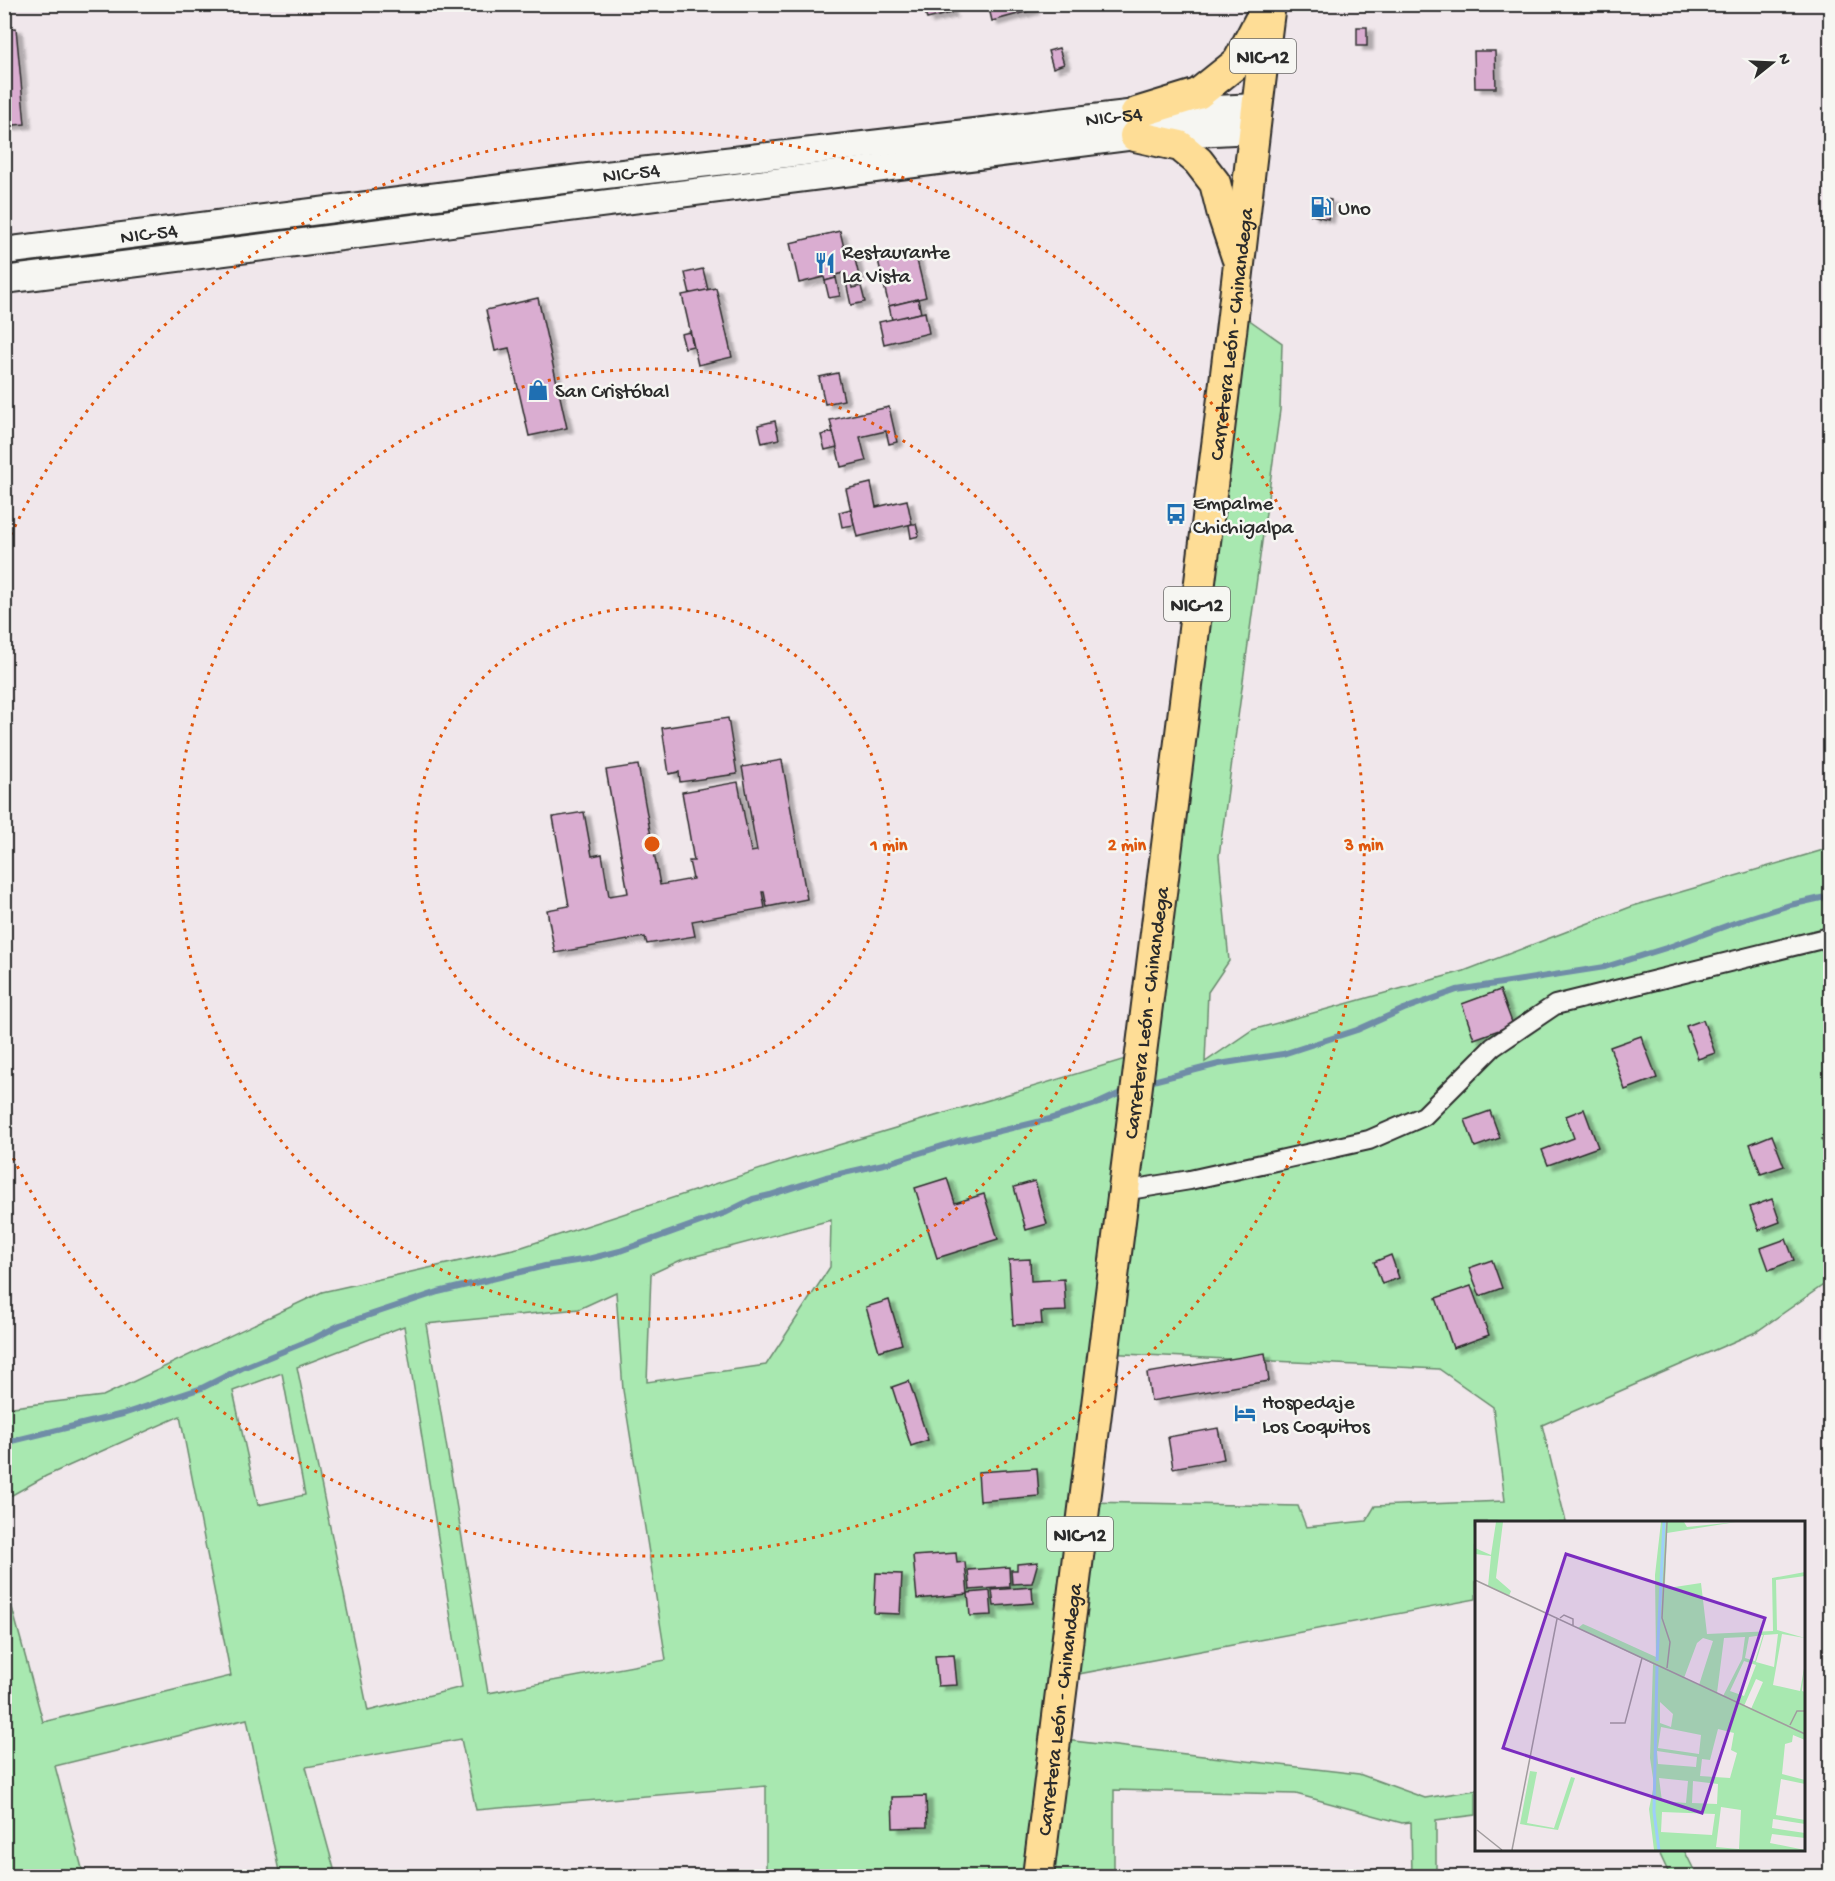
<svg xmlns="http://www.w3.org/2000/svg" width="1835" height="1881" viewBox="0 0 1835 1881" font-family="'Gochi Hand',sans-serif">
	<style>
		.green { fill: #a8e8b0; stroke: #6a8a6e; stroke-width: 1.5; fill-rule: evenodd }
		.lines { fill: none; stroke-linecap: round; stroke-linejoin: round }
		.stream { stroke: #6f8da7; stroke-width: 6 }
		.building { fill: #daadd1; stroke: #2b2b2b; stroke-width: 1.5; filter: url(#shadow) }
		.minor-casing { stroke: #2b2b2b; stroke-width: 22 }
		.secondary-casing { stroke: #2b2b2b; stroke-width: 30 }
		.trunk-casing { stroke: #2b2b2b; stroke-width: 34 }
		.minor { stroke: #f6f6f2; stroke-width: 18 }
		.secondary { stroke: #f6f6f2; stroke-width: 26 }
		.trunk { stroke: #fedd96; stroke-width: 30 }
		.ring { fill: none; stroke: #df570e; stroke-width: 3; stroke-dasharray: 3 6 }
		.labels { text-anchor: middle; stroke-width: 5; stroke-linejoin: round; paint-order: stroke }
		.shield { fill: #f6f6f2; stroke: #686867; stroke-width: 1.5 }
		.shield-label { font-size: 20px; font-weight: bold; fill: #2b2b2b }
		.street-label { font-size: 21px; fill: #2b2b2b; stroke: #f6f6f2 }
		.poi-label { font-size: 21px; fill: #2b2b2b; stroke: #f6f6f2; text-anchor: start }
		.inset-river { fill: none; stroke: #9dcefa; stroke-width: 3 }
		.inset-road { fill: none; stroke: #a19c9e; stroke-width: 1.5 }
		.view { fill: #7b2cbf; fill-opacity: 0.15; stroke: #7b2cbf; stroke-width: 3 }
		.inset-edge { fill: none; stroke: #2b2b2b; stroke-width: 3 }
		.centre { fill: #df570e; stroke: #f6f6f2; stroke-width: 3 }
		.ring-label { font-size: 18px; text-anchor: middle; font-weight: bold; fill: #df570e; stroke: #f6f6f2; stroke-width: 5; stroke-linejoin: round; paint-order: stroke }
	</style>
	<defs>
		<filter id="shadow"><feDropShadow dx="6" dy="4" stdDeviation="1.5" flood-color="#0004"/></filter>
	</defs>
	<rect width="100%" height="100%" fill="#f0e7eb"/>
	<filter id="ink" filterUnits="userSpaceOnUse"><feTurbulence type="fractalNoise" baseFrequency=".0167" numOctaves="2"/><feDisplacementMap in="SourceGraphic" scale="12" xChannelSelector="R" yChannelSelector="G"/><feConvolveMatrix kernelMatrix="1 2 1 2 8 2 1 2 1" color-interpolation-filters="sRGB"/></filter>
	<g filter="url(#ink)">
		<g class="green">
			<path d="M1234,309l48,34 -2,67 -61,446 10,105 -21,31 -3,70 47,-32 212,-59 169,-65 197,-58v113l-2,5 2,6v313l-8,1 -66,46 -214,93 24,97h-90v77l-413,78 -7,62 303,35 66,24 51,-8v25l-40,5v56h-24l-1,-54 -9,1 -106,-29 -182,-4v86h-348v-90l-290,24 -15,-71 -155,28 30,109h-56l-33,-157 -192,47 29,110h-79l-1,-298 39,144 188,-46 -51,-260 -134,60 -41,23v-91l98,-12 219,-104 200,-45 273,-89 344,-103zM831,1220l-1,47 -64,98 -119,17 4,-108 30,-14zM616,1292l7,98 43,270 -178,33 -62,-369 153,-15zM404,1326l58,361 -94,24 -71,-344zM1103,1353l336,16 54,38 12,94 -130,5 -9,15 -60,6 -8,-21 -213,-4zM282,1373l23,122 -47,10 -25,-114z"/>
			<path d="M1658,1850h26l13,26h-27z"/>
		</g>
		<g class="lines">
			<g class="stream">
				<path d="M1145,1083l74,-19 64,-10 74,-24 47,-21 53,-19 148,-23 61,-19 79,-29 45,-14 40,-9"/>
				<path d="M4,1443l119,-29 79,-26 40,-20 71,-29 27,-14 98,-33 107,-26 43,-7 32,-8 105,-38 28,-14 17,-4 56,-18 62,-14 70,-22 92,-22 49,-16 28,-13"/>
			</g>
		</g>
		<g class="building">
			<path d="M923,4h25l3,9 -24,6z"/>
			<path d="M988,4h43l2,6 -41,11z"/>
			<rect x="1357" y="27" width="10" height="19"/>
			<path d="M16,28l9,96 -21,2v-97z"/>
			<path d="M1059,48l5,16 -11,4 -5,-17z"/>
			<path d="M1474,51h21l1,37h-21z"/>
			<path d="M1314,196l17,4 -3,19 -17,-4z"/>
			<path d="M840,231l5,21 8,-1 6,25 -9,2 2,10 9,-2 4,16 -14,3 -7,-32 -9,2 1,3 -11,3 -1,-4 -25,6 -9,-40z"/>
			<path d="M915,252l11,45 -37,9 -11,-46z"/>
			<path d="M703,269l5,21 -18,4 -5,-21z"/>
			<path d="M836,278l4,18 -11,2 -4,-17z"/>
			<path d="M716,288l16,69 -34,8 -16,-70z"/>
			<path d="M538,298l29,130 -38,8 -20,-88 -14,3 -9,-41z"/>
			<path d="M918,299l3,14 -29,7 -3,-14z"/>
			<path d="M925,312l4,21 -45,11 -5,-22z"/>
			<path d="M690,332l3,14 -8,2 -4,-14z"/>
			<path d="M838,373l6,27 -19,4 -6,-27z"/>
			<path d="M889,407l8,35 -8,2 -3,-13 -26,6 6,24 -25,6 -11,-47z"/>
			<path d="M775,421l4,18 -17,4 -4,-18z"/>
			<path d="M833,432l4,15 -12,3 -4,-15z"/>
			<path d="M871,483l5,24 31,-7 5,24 -55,13 -11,-48z"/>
			<path d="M851,509l3,16 -12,2 -3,-15z"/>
			<path d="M912,524h4l3,12 -8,2 -2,-13z"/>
			<path d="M728,718l9,56 -57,8 -1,-10 -10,2 -7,-46z"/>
			<path d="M782,760l25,139 -40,8 -3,-15h-2l3,16 -73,13 3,15 -48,8 -2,-7 -90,16 -8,-43 22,-4 -16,-89 31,-5 8,44 10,-2 7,42 19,-3 -22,-123 32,-5 22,120 33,-6 -4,-18h5l-12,-69 56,-10 13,70 6,-1 -15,-84z"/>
			<path d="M1500,990l13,35 -39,14 -12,-35z"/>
			<path d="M1703,1020l12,33 -17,6 -12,-33z"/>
			<path d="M1641,1036l16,42 -32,12 -15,-43z"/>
			<path d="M1584,1109l14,38 -50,18 -6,-15 32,-12 -8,-22z"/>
			<path d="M1490,1111l10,27 -25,9 -10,-27z"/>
			<path d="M1772,1135l12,31 -23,8 -11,-30z"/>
			<path d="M1830,1136v19l-1,1 -7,-17z"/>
			<path d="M947,1178l8,25 29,-9 14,45 -61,19 -22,-70z"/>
			<path d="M1035,1181l12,43 -21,6 -12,-43z"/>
			<path d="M1772,1199l8,23 -21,8 -9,-23z"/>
			<path d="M1786,1239l8,21 -25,10 -8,-22z"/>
			<path d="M1391,1255l8,23 -17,6 -8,-22z"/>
			<path d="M1030,1259l1,22 33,-2 2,32 -25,1 1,12 -29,1 -4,-65z"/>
			<path d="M1492,1260l10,28 -22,8 -11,-28z"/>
			<path d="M1471,1286l18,49 -36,13 -17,-50z"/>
			<path d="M889,1300l13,44 -23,7 -13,-44z"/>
			<path d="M1265,1353l4,28 -118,20 -4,-28z"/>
			<path d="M909,1381l19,59 -17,6 -19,-59z"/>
			<path d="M1218,1428l6,31 -51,9 -5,-31z"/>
			<path d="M1037,1468l2,28 -59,5 -2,-29z"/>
			<path d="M956,1553l1,10 8,-1 3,32 -51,5 -4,-43z"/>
			<path d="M1038,1562l-6,21 -20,1 -1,-14h6v-6z"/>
			<path d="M1009,1567l1,20 -40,3 -2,-20z"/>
			<path d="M876,1573l26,1 -2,40 -26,-1z"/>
			<path d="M1032,1587l1,16 -39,3 -2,-16z"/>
			<path d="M990,1591l2,24 -22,1 -2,-23z"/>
			<path d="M954,1655l3,30 -19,1 -3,-30z"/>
			<path d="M926,1796l1,31 -34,1 -1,-31z"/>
		</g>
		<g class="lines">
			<defs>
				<path id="minor" d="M1123,1191l67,-11 179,-40 55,-24 69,-69 62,-42 275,-68"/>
				<g id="secondary">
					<path id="s1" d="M4,251l576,-73 556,-65 120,-6"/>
					<path d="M4,280l1131,-144 119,-6"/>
				</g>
				<g id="trunk">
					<path d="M1136,113l62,-19 40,-32 23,-44"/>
					<path d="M1135,136l45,10 18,15 17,22 8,32 14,42"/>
					<path id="s2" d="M1038,1876c61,-495 123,-990 186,-1486 16,-128 29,-257 46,-386"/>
				</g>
			</defs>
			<use href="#minor" class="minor-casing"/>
			<use href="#secondary" class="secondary-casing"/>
			<use href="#trunk" class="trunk-casing"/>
			<use href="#minor" class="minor"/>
			<use href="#secondary" class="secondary"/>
			<use href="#trunk" class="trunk"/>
		</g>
	</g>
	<g class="ring">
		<circle cx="652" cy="844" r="237"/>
		<circle cx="652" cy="844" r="475"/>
		<path d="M7 543A712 712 0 1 1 7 1145"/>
	</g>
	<defs>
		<symbol id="fuel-bare" viewBox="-9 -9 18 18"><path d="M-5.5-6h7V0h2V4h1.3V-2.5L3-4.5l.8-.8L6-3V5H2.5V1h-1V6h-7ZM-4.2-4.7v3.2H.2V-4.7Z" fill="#1f6fb2" stroke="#f6f6f2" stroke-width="2.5" paint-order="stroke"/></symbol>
		<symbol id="restaurant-bare" viewBox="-9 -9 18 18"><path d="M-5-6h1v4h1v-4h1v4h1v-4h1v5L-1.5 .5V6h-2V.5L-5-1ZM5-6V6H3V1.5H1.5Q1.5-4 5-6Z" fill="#1f6fb2" stroke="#f6f6f2" stroke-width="2.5" paint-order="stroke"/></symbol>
		<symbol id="shop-bare" viewBox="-9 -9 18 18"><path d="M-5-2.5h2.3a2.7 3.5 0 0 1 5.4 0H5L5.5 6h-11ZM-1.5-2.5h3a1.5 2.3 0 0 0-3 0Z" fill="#1f6fb2" stroke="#f6f6f2" stroke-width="2.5" paint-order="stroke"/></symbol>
		<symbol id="bus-bare" viewBox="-9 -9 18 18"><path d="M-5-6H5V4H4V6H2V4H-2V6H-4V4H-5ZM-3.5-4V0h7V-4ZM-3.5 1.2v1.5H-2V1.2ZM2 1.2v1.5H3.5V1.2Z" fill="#1f6fb2" stroke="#f6f6f2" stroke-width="2.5" paint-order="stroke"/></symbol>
		<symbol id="hotel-bare" viewBox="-9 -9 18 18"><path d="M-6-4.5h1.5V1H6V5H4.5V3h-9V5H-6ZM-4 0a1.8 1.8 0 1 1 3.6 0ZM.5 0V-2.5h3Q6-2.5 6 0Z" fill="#1f6fb2" stroke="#f6f6f2" stroke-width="2.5" paint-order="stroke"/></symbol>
	</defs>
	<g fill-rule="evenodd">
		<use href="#fuel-bare" x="1306" y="192" width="30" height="30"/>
		<use href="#restaurant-bare" x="810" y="248" width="30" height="30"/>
		<use href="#shop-bare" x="523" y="375" width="30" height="30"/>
		<use href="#bus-bare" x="1161" y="499" width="30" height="30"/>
		<use href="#hotel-bare" x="1230" y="1398" width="30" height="30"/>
	</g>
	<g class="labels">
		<g class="shield">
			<rect x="1230" y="39" width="66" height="34" rx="4.5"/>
			<rect x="1164" y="587" width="66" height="34" rx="4.5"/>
			<rect x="1047" y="1517" width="66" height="34" rx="4.5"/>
		</g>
		<g class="shield-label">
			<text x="1263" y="63">NIC-12</text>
			<text x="1197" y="611">NIC-12</text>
			<text x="1080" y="1541">NIC-12</text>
		</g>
		<g class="street-label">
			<text dy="7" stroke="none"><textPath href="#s1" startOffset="1118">NIC-54</textPath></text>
			<text dy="7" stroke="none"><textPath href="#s1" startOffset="632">NIC-54</textPath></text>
			<text dy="7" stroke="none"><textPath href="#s1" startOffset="146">NIC-54</textPath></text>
			<text dy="7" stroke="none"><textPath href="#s2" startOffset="1554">Carretera León - Chinandega</textPath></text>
			<text dy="7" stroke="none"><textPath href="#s2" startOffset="870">Carretera León - Chinandega</textPath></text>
			<text dy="7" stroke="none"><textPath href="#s2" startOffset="168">Carretera León - Chinandega</textPath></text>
		</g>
		<g class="poi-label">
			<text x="1338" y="214">Uno</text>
			<text x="842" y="258">Restaurante<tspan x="842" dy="24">La Vista</tspan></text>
			<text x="555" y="397">San Cristóbal</text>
			<text x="1193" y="509">Empalme<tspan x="1193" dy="24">Chichigalpa</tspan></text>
			<text x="1262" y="1408">Hospedaje<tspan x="1262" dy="24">Los Coquitos</tspan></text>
		</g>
	</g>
	<g transform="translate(1475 1521)">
		<rect width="330" height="330" fill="#f0e7eb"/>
		<path d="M21,1h7l-7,56 15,13 -2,5 -21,-10 3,-30 -16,-2v-6l16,7zM186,1h23l3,5 49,-5 -69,11 -2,51 3,4 33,-5 6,51 66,-3 -1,-53 33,-6v4l-29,4 1,50 28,8 -23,-4 -9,51 27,6 5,-28 -3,28 3,1v48l-12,-5 -1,7 -7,2 -3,30 23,6v4l-24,-5 -5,36 29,5v4l-32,-5 -1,9 33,5v5l-33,-4 -2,9 35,7h-151l-5,-41 5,-24 -4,-27 3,-94 -75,-36 5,-4 7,3 66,30 -1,-82zM303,113l-4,33 -18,-5 8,-27zM288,114l-8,26 -10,-3 4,-21zM270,116l-3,22 -19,37 -6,-3 7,-55zM228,117l10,3 -14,44 -15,-7 13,-35zM269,140l12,4 -12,31 -14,-5zM281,158l7,3 -12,27 -7,-3zM185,181l13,12 -2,13 -11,-4zM186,206l40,8 -2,19 -41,-6zM243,208l16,4 -3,17 6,3 -7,25 -30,-2 2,-17 8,1zM182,230l40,6 -1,10 -38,-3zM184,257l29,3 -2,22 -24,-2zM218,260l25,3 -1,20 -25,-1zM246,286l20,3 -2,39 -23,-2zM187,291l53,2 -3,21 -51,-3zM55,250l7,1 -10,51 27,5 17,-51 4,1 -17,52 -38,-6z" fill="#a8e8b0" fill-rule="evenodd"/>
		<path class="inset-river" d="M182,140l7,-139M182,145l-3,146 5,38"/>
		<path class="inset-road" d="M192,1l-5,96 8,24 -3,26M0,59l330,154M85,97l4,-3 9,4v7M135,202h15l17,-65M315,204l7,-14h8M2,309l25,20M37,329l45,-231"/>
		<path class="view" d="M91,33l199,64 -63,195 -199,-65z"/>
		<rect width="330" height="330" class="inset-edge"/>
	</g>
	<circle cx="652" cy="844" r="9" class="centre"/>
	<g class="ring-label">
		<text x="889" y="850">1 min</text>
		<text x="1127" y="850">2 min</text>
		<text x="1364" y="850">3 min</text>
	</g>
	<rect width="1835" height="1881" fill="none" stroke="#f6f6f2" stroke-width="24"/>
	<rect x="12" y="12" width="1811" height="1857" fill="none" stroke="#2b2b2b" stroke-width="2" filter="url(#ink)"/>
	<g transform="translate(1772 63) rotate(72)" stroke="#f6f6f2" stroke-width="4.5" paint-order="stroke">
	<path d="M0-4.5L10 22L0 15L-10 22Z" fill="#2b2b2b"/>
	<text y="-9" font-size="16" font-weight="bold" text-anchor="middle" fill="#2b2b2b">N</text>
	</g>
</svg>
